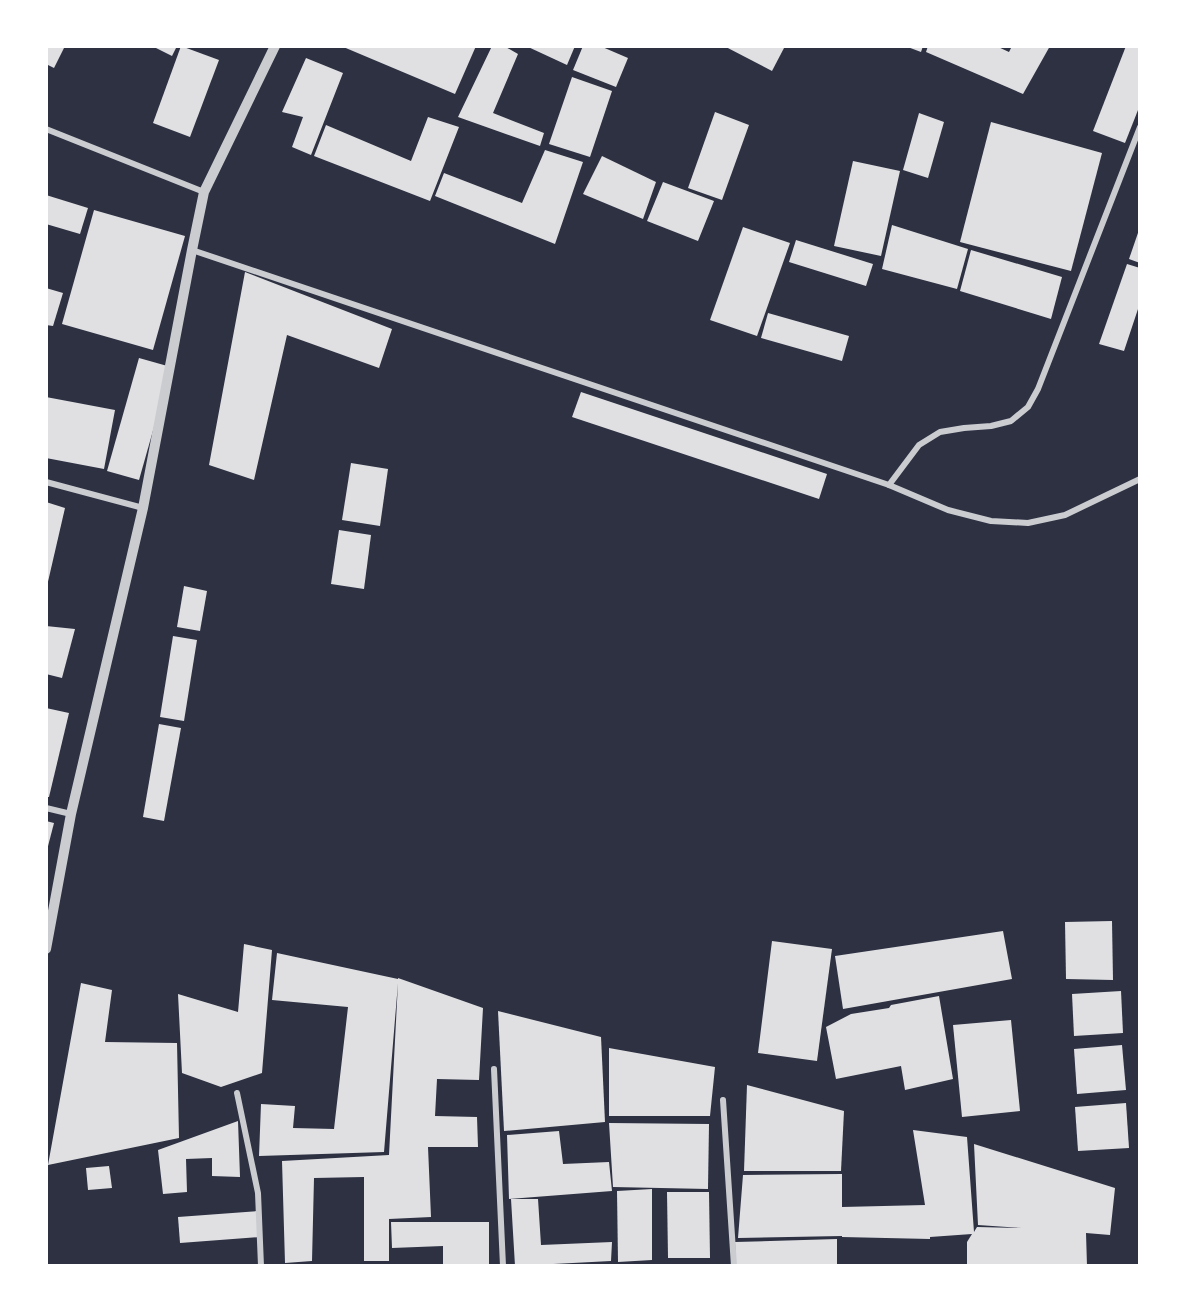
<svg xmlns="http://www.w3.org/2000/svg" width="1186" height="1312" viewBox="0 0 1186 1312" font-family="'Noto Sans',sans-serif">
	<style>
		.building { fill: #e0e0e3 }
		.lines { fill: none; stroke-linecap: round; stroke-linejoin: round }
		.minor { stroke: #caccd0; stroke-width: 6 }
		.tertiary { stroke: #caccd0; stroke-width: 10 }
	</style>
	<rect width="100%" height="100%" fill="#2d3142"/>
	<g class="building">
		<path d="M46,46h19l-11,22 -8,-4z"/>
		<path d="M152,46h25l-5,10z"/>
		<path d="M181,46l38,14 -29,77 -37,-14z"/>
		<path d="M341,46h135l-21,48z"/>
		<path d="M492,46h12l14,8 -25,59 51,20 -4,13 -82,-29z"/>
		<path d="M526,46h49l-8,19z"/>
		<path d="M583,46h17l28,12 -12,29 -43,-17z"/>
		<path d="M724,46h56l4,2 -12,23z"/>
		<path d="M905,46h18l-2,6z"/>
		<path d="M928,46h68l13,6 3,-6h38l-27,48 -97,-42z"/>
		<path d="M1126,46h14v59l-15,38 -32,-12z"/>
		<path d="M306,58l37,15 -32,82 -19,-8 11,-30 -21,-5z"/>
		<path d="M572,77l40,14 -22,66 -41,-13z"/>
		<path d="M715,112l34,13 -27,75 -34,-12z"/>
		<path d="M919,113l25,9 -16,56 -25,-8z"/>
		<path d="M428,117l31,10 -29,74 -116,-45 12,-31 85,36z"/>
		<path d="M991,122l111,31 -31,118 -111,-29z"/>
		<path d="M545,150l38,12 -28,82 -120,-48 9,-23 78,30z"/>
		<path d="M602,156l54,26 -13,37 -60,-25z"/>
		<path d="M853,161l47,10 -19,85 -47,-10z"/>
		<path d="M663,182l51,19 -16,40 -51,-20z"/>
		<path d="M46,195l42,13 -8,26 -34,-10z"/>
		<path d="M94,210l91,26 -32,114 -91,-26z"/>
		<path d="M892,225l76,24 -11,40 -75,-20z"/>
		<path d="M743,227l47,16 -33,93 -47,-16z"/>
		<path d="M1139,230h1v33l-11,-4z"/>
		<path d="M796,240l77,24 -7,22 -77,-24z"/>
		<path d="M971,250l91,27 -11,42 -91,-28z"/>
		<path d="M1127,264l13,4v35l-16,48 -25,-7z"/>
		<path d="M245,272l147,57 -13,39 -92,-33 -33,145 -45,-15z"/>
		<path d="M46,288l17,5 -10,33 -7,-1z"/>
		<path d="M768,313l81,23 -7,25 -81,-23z"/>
		<path d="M139,358l32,9 -32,113 -32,-9z"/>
		<path d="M581,392l246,82 -8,25 -247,-82z"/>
		<path d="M46,397l69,13 -11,59 -58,-11z"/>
		<path d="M351,463l37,6 -8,57 -38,-6z"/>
		<path d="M46,502l19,6 -18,78h-1z"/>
		<path d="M339,530l32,5 -7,54 -33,-5z"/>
		<path d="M184,586l23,5 -7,40 -23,-4z"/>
		<path d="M46,626l29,3 -13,49 -16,-4z"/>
		<path d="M173,636l24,4 -13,81 -24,-4z"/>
		<path d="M46,708l23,5 -20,84h-3z"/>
		<path d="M159,724l22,4 -17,93 -21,-4z"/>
		<path d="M46,821l8,2 -7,27h-1z"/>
		<path d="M1112,921l1,59 -47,-1 -1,-57z"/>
		<path d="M1003,931l9,48 -169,30 -8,-53z"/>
		<path d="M772,941l60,8 -15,112 -59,-8z"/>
		<path d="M244,944l28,6 -10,123 -41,14 -39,-14 -4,-79 60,18z"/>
		<path d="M277,953l121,26v-1l85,30 -4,72 -42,-1 -2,37 42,1 1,30h-50l3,70 -42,2v42h-25v-84l-50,1 -2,83 -27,2 -3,-102 107,-6 9,-172 -14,169 -125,4 2,-52 34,2 -2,22 41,1 14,-122 -76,-7z"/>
		<path d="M81,983l31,7 -7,52 72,1 2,95 -131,27z"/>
		<path d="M1121,991l2,42 -49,3 -2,-42z"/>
		<path d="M939,996l14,83 -48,11 -4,-24 -65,13 -10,-52 25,-13 38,-6 2,-3z"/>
		<path d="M498,1011l103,26 4,85 -101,9z"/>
		<path d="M1011,1020l9,91 -58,6 -9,-92z"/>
		<path d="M1122,1045l4,45 -49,4 -3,-45z"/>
		<path d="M609,1048l106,19 -5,49h-101z"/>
		<path d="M747,1085l97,26 -3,60h-97z"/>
		<path d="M1126,1103l3,45 -51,3 -3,-44z"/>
		<path d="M238,1121l2,56 -28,-1v-18l-26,1 1,33 -24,2 -5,-44z"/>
		<path d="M609,1123l100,1 -1,65 -95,-2z"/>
		<path d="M913,1130l54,7 7,95 3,-5 45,1 -44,-3 -4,-81 141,44 -5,47 -24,-2 1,33h-120v-24l5,-8 -42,3v2l-88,-2v-1l-104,2 5,-63 99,-1v33l83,-2z"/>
		<path d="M559,1131l4,33 46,-2 3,29 -103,8 -2,-64z"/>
		<path d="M109,1166l3,22 -24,2 -2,-22z"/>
		<path d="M652,1189v71l-34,2 -1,-71z"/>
		<path d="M667,1192h42l1,66h-42z"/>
		<path d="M511,1199h27l3,46 71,-3 -1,19 -96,5z"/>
		<path d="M258,1211l2,26 -80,6 -2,-26z"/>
		<path d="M391,1222h98v44h-46v-20l-51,2z"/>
		<path d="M837,1239v27h-101l-1,-24z"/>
	</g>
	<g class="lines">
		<g class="minor">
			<path d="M46,129l158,63"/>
			<path d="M192,250l697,235 59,25 43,11 37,2 37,-8 75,-36"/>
			<path d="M46,482l97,26"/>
			<path d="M889,485l30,-40 21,-13 24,-4 27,-2 20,-5 17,-14 10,-18 102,-262"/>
			<path d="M46,808l25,6"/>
			<path d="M494,1069l9,197"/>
			<path d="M237,1093l21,100 3,73"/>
			<path d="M723,1100l11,166"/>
		</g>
		<path class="tertiary" d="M46,949l25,-135 72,-306 49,-258 12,-58 71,-146"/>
	</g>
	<rect width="1186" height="1312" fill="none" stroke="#ffffff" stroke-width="96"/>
</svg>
